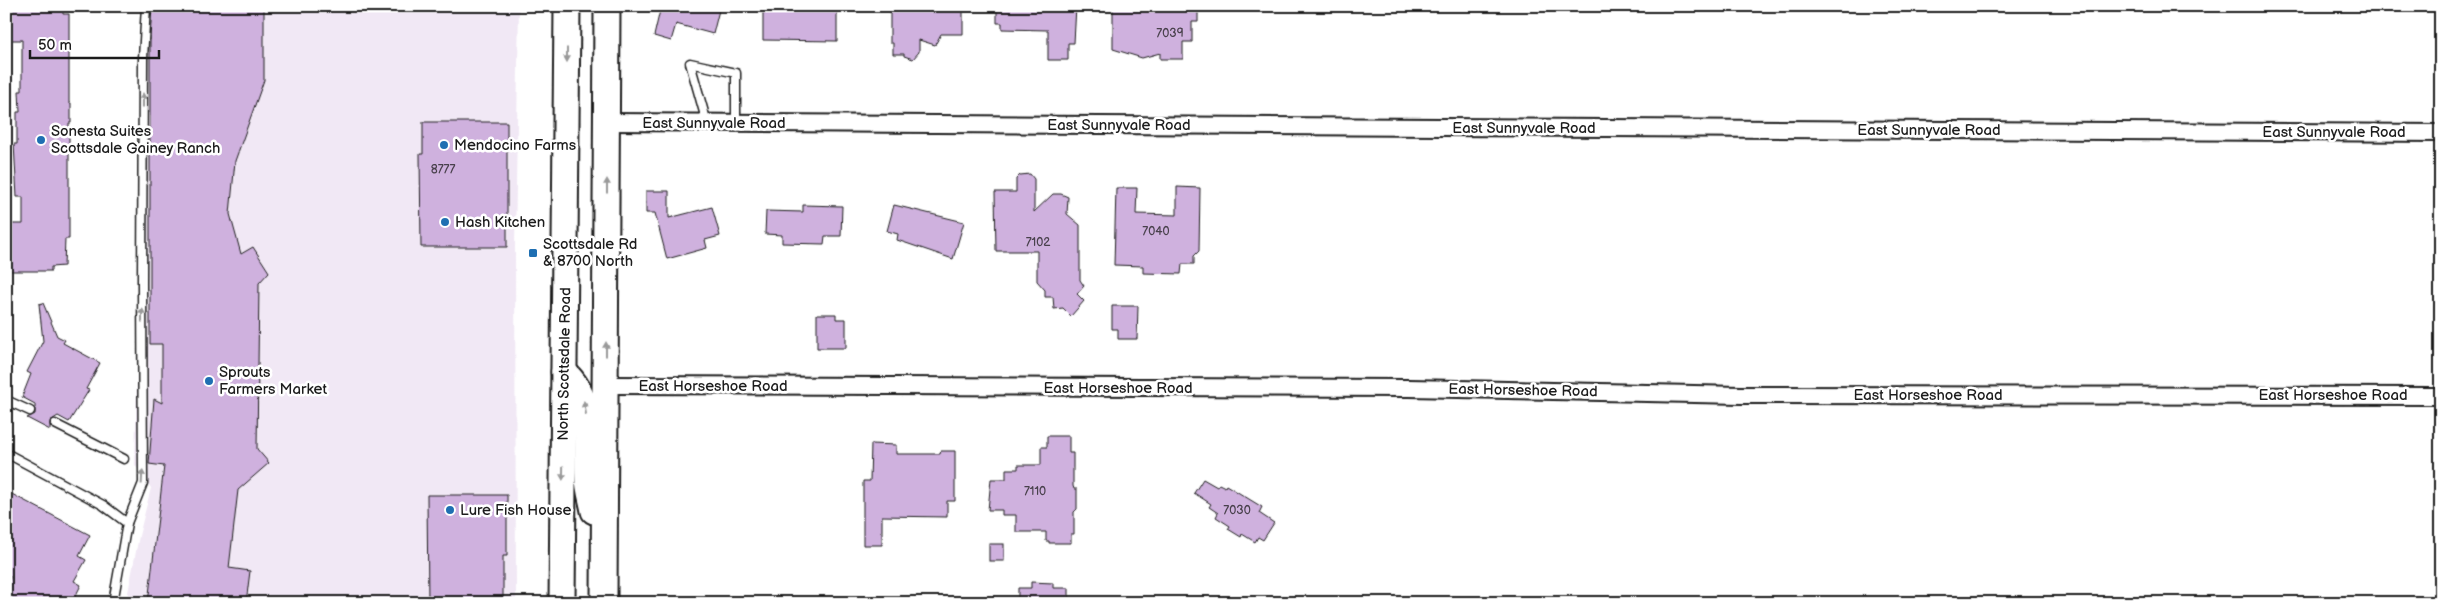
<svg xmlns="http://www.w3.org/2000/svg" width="2447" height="609" viewBox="0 0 2447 609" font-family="'Balsamiq Sans',sans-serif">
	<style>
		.built { fill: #f1e8f5 }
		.building { fill: #cfb1de; stroke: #1c1c1c }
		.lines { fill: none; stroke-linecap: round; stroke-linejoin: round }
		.service-casing { stroke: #1c1c1c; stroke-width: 11 }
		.minor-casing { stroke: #1c1c1c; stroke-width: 20 }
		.primary-casing { stroke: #1c1c1c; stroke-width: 29 }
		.service { stroke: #fff; stroke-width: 8 }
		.minor { stroke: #fff; stroke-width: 16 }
		.primary { stroke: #fff; stroke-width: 25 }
		.oneway { fill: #999 }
		.poi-dot { fill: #1f6fb2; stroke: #fff; stroke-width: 2 }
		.labels { text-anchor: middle; stroke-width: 5; stroke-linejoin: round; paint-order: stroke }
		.number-label { font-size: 12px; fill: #49414c }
		.street-label { font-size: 15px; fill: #1c1c1c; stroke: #fff }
		.poi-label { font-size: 15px; fill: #1c1c1c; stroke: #fff; text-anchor: start }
	</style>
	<rect width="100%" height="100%" fill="#fff"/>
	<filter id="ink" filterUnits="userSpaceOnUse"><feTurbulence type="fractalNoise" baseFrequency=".02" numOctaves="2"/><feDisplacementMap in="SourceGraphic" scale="10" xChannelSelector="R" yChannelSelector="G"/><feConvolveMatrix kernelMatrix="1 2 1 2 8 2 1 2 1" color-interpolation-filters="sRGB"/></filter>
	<g filter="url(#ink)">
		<path class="built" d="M145,6h374l-4,241 1,356h-390l13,-67 12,-48 -16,-23z"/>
		<g class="building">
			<path d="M6,6h57v8h6v89h2v20h-2v116h-4l-1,27 -13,1v4h-45v-47h17v-27h-6l-3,-53h3v-32h3l-1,-21h3v-51h-16z"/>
			<path d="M152,6h112v74l-29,81 -5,53 11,40 12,-7 16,25 -10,11 -2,166 12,14 -31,27 -9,78 21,3 -4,32h-98l16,-137 -15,-2 5,-65 8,4v-59h-12v-305z"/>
			<path d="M661,6h59l-7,28 -37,-10 -5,17 -17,-5z"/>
			<path d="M763,6h74v35l-74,-1z"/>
			<path d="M890,6h73v28h-22l-6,11 -16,-5v12l-6,7 -9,-3v-2h-11v-11h-3z"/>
			<path d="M997,6h79l-2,37h-6v17h-20v-30l-46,-1v-6h-5z"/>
			<path d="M1113,6h85v16h-6v20h-9v17h-23v-6l-18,5 -29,-9z"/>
			<path d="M423,122h84v125h-86l-1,-93h3z"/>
			<path d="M1030,174l4,5v33l19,-18h8l7,3 -1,17 13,11v55l4,6 -7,8 7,7 -13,15 -8,-8 -9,1 -1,-12h-8v-7l-8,-9v-30h-41l-1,-59h21v-13l4,-4z"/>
			<path d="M1177,187l23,1 -1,63 -5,5v8h-12l-1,10 -38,-1v-7l-29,-1 2,-77h21l-1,26 41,1z"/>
			<path d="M646,191h23v27l43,-11 8,29 -15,4 2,8 -40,11 -12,-46h-9z"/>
			<path d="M803,205l39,1 -1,30h-16l-1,8 -42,-1v-8l-17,-1 1,-23 37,1z"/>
			<path d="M894,205l70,17 -11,37 -56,-19 1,-6 -11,-3z"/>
			<path d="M43,303l14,33 8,4 -2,3 37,20 -14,26 3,1 -20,32 -11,-6 -8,5v9l-23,-12 8,-4v-10l-13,-7 9,-23 -4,-2 16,-31 -4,-37z"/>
			<path d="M1112,306h26l-1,33h-19v-10h-6z"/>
			<path d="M817,314h19v5h10v29h-29z"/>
			<path d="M1047,436h22v17h4v33l1,3h3v20l-3,3v22h-3v9h-22v-2h-3v-9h-30v-17h-14v-5h-14l3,-31h15v-10h12v-4h23v-18h6z"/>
			<path d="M871,444l25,1v9h44l1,-3h14v50h-8v16l-65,-1v29h-19v-64h7z"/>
			<path d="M1203,479l14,8 2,-3 6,3 1,-2 36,22 -3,6 15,10 -11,17 -5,-3 -3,5 -13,-8 -1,3 -13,-8 2,-3 -14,-9 2,-4 -9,-6 2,-3 -17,-11z"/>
			<path d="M6,491l84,44 -11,21 7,4 -12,21 7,4 -9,18h-66v-17l5,-9 -5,-3z"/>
			<path d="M427,495h80v61h-4v47h-75z"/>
			<rect x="989" y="544" width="15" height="17"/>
			<path d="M1031,582l22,1v5h16v14l-51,1v-15h13z"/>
		</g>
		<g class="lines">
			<defs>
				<g id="service">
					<path d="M707,123l-17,-60 46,10v50"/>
					<path d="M6,400l24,11"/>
					<path d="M55,424l69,35"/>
					<path d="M6,453l97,52 24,18 -14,80"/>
					<path d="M127,523l16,-40 -1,-199 1,-226 3,-52"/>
				</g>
				<g id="minor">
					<path d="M607,122l1834,11"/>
					<path d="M606,385l803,3 332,7 700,1"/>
				</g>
				<g id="primary">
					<path d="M564,372c31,28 22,67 24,105 0,11 4,23 6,34"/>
					<path d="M562,603l5,-597"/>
					<path d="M604,603l3,-597"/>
				</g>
			</defs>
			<use href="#service" class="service-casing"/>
			<use href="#minor" class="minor-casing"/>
			<use href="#primary" class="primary-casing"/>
			<use href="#service" class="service"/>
			<use href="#minor" class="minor"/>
			<use href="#primary" class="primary"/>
		</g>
		<defs><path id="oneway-solid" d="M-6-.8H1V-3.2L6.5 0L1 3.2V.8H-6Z" transform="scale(1.25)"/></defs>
		<g class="oneway">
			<use href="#oneway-solid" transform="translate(567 55) rotate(90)"/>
			<use href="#oneway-solid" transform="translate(143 100) rotate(-90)"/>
			<use href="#oneway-solid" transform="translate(607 186) rotate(-90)"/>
			<use href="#oneway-solid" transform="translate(142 315) rotate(-90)"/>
			<use href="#oneway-solid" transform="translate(606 349) rotate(-90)"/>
			<use href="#oneway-solid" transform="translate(585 408) rotate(-99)"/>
			<use href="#oneway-solid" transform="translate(563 473) rotate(91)"/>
			<use href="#oneway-solid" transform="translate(142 477) rotate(-87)"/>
		</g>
	</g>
	<g class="poi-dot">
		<circle cx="41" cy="140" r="5"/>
		<circle cx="444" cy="145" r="5"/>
		<circle cx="445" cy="222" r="5"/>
		<rect x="528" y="248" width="10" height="10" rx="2.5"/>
		<circle cx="209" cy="381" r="5"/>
		<circle cx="450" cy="510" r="5"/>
	</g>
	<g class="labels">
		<g class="number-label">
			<text x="1170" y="37">7039</text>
			<text x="443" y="173">8777</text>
			<text x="1156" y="235">7040</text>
			<text x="1038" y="246">7102</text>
			<text x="1035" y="495">7110</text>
			<text x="1237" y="514">7030</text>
		</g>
		<g class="street-label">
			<text x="714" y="128">East Sunnyvale Road</text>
			<text x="1119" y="130">East Sunnyvale Road</text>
			<text x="1524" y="133">East Sunnyvale Road</text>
			<text x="1929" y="135">East Sunnyvale Road</text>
			<text x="2334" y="137">East Sunnyvale Road</text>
			<text transform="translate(564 364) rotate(-89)" y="5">North Scottsdale Road</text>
			<text x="713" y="391">East Horseshoe Road</text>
			<text x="1118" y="393">East Horseshoe Road</text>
			<text transform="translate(1523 390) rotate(1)" y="5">East Horseshoe Road</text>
			<text x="1928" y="400">East Horseshoe Road</text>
			<text x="2333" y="400">East Horseshoe Road</text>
		</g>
		<g class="poi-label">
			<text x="51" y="136">Sonesta Suites<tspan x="51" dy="17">Scottsdale Gainey Ranch</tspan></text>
			<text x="454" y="150">Mendocino Farms</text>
			<text x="455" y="227">Hash Kitchen</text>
			<text x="543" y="249">Scottsdale Rd<tspan x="543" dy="17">&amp; 8700 North</tspan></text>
			<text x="219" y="377">Sprouts<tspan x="219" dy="17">Farmers Market</tspan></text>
			<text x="460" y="515">Lure Fish House</text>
		</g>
	</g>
	<rect width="2447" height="609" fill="none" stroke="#fff" stroke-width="25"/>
	<rect x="12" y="12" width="2422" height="584" fill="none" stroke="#1c1c1c" stroke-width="2" filter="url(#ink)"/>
	<path d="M30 50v8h129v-8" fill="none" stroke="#1c1c1c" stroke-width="2.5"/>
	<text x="38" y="50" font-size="15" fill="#1c1c1c" stroke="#ffffff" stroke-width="4" paint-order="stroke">50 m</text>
</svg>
